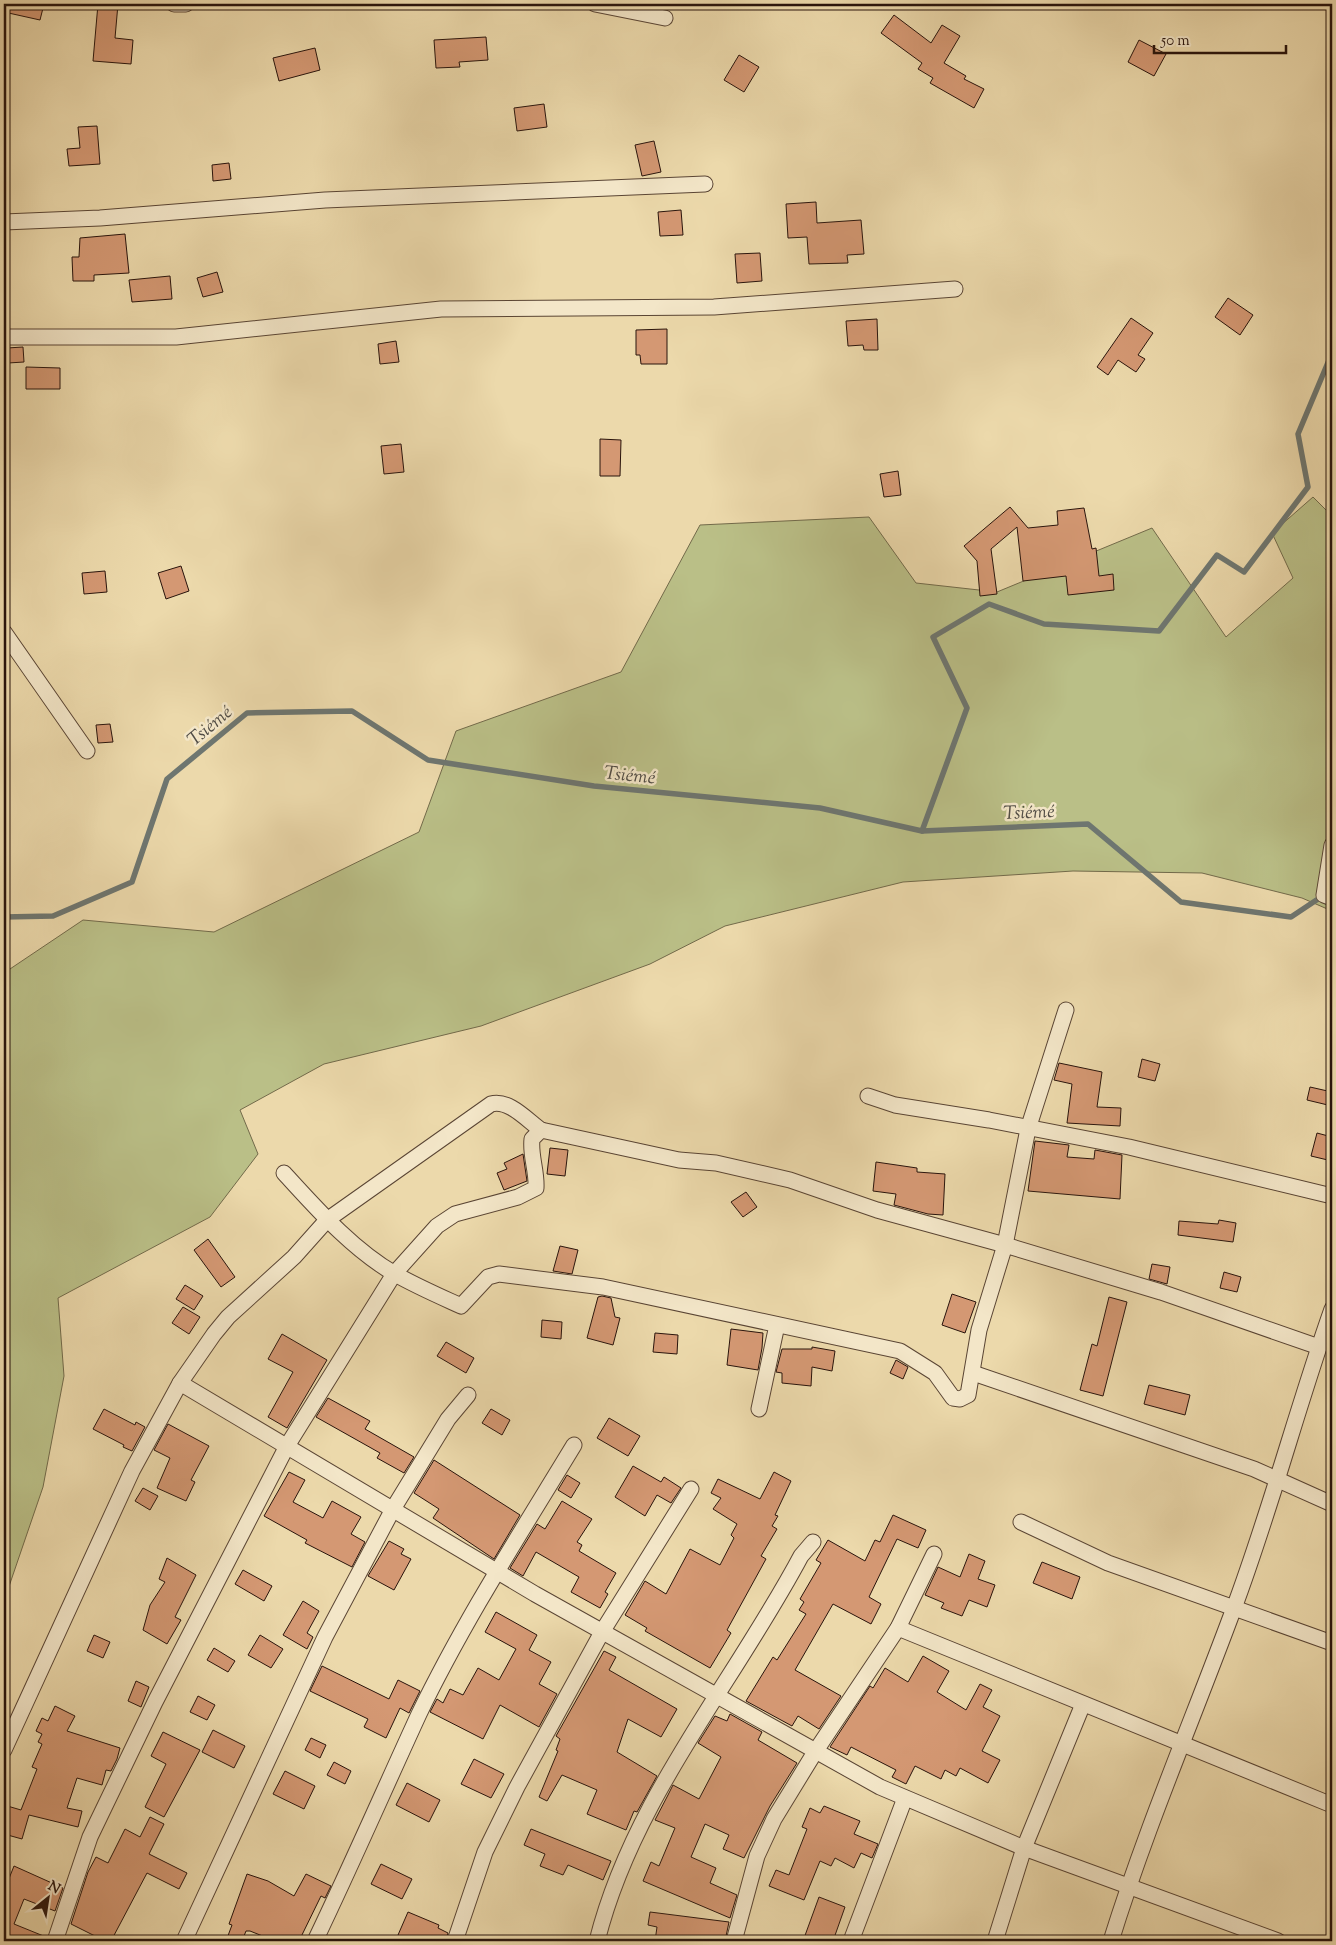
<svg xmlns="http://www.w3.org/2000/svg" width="1336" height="1945" viewBox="0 0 1336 1945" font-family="'Sorts Mill Goudy',serif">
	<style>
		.green { fill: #babf87; stroke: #726a4a }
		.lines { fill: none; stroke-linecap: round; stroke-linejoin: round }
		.stream { stroke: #6e7670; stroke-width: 5.5 }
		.building { fill: #d49873; stroke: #29140c }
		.minor-casing { stroke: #5a4534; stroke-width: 17 }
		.minor { stroke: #f3e6c8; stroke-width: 15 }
		.labels { text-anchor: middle; stroke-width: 5; stroke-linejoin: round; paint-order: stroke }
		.water-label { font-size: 19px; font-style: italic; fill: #514d46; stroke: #f3e6c8 }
	</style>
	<rect width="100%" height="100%" fill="#ecd9ab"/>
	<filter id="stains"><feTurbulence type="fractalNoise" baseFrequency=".004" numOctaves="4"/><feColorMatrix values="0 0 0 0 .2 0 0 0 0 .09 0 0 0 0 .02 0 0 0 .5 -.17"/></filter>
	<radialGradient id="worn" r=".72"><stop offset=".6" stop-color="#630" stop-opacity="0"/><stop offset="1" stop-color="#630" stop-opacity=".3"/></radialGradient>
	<path class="green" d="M1313,497l19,19v395l-30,-13 -100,-25 -129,-2 -170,11 -178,44 -75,38 -169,62 -157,38 -84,46 18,44 -48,63 -152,81 6,78 -21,111 -39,114v-628l79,-53 131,12 205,-100 37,-101 165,-59 79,-147 169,-8 47,66 81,9 155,-64 74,109 67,-59 -21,-45z"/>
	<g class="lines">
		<g class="stream">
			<path d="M922,831l45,-123 -34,-71 56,-33 55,20 115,7 58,-76 27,17 64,-85 -10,-53 34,-81"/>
			<path d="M4,917l49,-1 79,-34 35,-103 80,-66 105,-2 76,49 166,26 226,22 102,23 166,-7 93,78 110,15 33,-22"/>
		</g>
	</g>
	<g class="building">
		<path d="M4,4h40l-4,16 -36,-8z"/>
		<path d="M98,4h20l-3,34 18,2 -2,24 -38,-3z"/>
		<path d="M894,15l37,28 11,-18 18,11 -16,27 22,13 -2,3 20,10 -10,19 -44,-25 3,-5 -15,-9 4,-6 -41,-30z"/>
		<path d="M486,37l2,23 -29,2 1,5 -24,1 -2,-28z"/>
		<path d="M1139,40l27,14 -12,22 -26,-14z"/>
		<path d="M315,48l5,22 -41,11 -6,-23z"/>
		<path d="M739,55l20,12 -15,25 -20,-12z"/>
		<path d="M544,104l3,23 -30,4 -3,-23z"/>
		<path d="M97,126l3,38 -31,2 -2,-17 13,-1 -2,-21z"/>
		<path d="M654,141l7,31 -19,4 -7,-31z"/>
		<path d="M229,163l2,16 -18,2 -1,-16z"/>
		<path d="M816,202l1,21 44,-3 3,34 -17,1 1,8 -39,1 -2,-27 -19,1 -2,-34z"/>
		<path d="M681,210l2,25 -23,1 -2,-24z"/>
		<path d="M125,234l4,39 -35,2v6h-21l-1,-24h7l1,-19z"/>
		<path d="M760,253l2,28 -25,2 -2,-29z"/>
		<path d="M217,272l6,20 -20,5 -6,-19z"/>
		<path d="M170,276l2,23 -40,3 -3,-22z"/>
		<path d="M1228,298l25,17 -13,20 -25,-18z"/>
		<path d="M1131,318l22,15 -15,22 7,4 -9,13 -18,-12 -10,15 -11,-8z"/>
		<path d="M877,319l1,31h-14l-1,-5 -15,1 -2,-25z"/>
		<path d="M667,329v35h-26l-1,-9h-4v-25z"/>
		<path d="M396,341l3,21 -19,2 -2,-20z"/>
		<path d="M23,347l1,15 -16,1 -1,-15z"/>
		<path d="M26,367l34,1v21h-34z"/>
		<path d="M600,439l21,1 -1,36h-20z"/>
		<path d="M401,444l3,28 -20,2 -3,-28z"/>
		<path d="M898,471l3,24 -17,2 -4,-23z"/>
		<path d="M1010,507l18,21 30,-3 -1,-14 27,-3 8,41 4,-1 3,28 14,-2 1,16 -46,5 -2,-19 -43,5 -6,-54 -26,22 6,45 -17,2 -3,-35 -13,-15z"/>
		<path d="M181,566l8,25 -23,8 -8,-26z"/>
		<path d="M105,571l2,21 -23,2 -2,-21z"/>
		<path d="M110,724l3,18 -15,1 -2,-18z"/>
		<path d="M1142,1059l18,5 -5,17 -17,-4z"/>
		<path d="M1059,1063l43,9 -5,35 24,1 -1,18 -53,-3 5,-39 -18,-4z"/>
		<path d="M1310,1087l22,5v14l-25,-6z"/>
		<path d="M1317,1133l15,4v24l-21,-5z"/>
		<path d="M1035,1141l34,4 -2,12 27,2 1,-9 27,5 -2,44 -92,-8z"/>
		<path d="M550,1148l18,2 -3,26 -18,-2z"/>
		<path d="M523,1154l4,27 -23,9 -7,-17 10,-4 -3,-6z"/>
		<path d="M876,1162l41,6v4l28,2 -2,41 -15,-1 -34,-9 2,-11 -23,-3z"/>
		<path d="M746,1192l11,15 -14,10 -12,-15z"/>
		<path d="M1219,1220l17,3 -3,19 -55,-7 1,-14 39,3z"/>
		<path d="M208,1239l27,38 -14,10 -27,-37z"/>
		<path d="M560,1246l18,4 -6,24 -19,-3z"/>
		<path d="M1152,1264l18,3 -3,17 -18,-5z"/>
		<path d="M1224,1272l17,5 -4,15 -17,-4z"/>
		<path d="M185,1285l18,11 -9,14 -18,-11z"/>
		<path d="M952,1294l24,8 -11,31 -23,-8z"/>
		<path d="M602,1296l9,2 4,19 5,1 -7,27 -26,-7 11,-41z"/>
		<path d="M1109,1297l18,5 -24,94 -23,-6 12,-46 5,2z"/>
		<path d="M183,1307l17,10 -11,17 -17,-11z"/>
		<path d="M542,1320l20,2 -1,17 -20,-2z"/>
		<path d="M731,1329l32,4 -1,15 -4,22 -31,-5z"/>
		<path d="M655,1333l23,2 -1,19 -24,-2z"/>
		<path d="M282,1334l45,26 -40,68 -19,-11 25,-45 -25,-13z"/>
		<path d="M446,1342l28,16 -8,15 -29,-17z"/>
		<path d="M812,1347l23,4 -3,20 -20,-4 -1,19 -29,-3v-10l-6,-1 6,-23h30z"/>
		<path d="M896,1360l12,7 -5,12 -13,-6z"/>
		<path d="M1149,1385l41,10 -5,20 -41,-11z"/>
		<path d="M328,1398l42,23 -5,8 49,28 -10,16 -27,-15 3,-5 -64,-36z"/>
		<path d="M104,1409l31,16 1,-3 9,5 -13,24 -9,-4 1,-2 -31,-16z"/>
		<path d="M491,1409l19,11 -8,15 -20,-12z"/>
		<path d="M609,1418l31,18 -12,20 -31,-18z"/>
		<path d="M168,1424l41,22 -18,34 4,2 -9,19 -29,-13 13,-30 -16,-8z"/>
		<path d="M434,1460l86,55 -26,44 -61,-41 6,-9 -25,-16z"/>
		<path d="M633,1466l28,16 3,-5 17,11 -10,15 -14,-8 -12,21 -30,-19z"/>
		<path d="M289,1472l16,8 -12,22 30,16 9,-17 29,16 -10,17 14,8 -13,25 -47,-24 2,-3 -43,-24z"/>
		<path d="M774,1472l17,9 -16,34 3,1 -6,10 5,3 -16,27 5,3 -39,71 4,3 -21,35 -65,-37 2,-3 -22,-13 20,-34 21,13 24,-45 30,16 14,-27 -3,-3 6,-11 -24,-15 8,-11 -10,-5 7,-14 42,20z"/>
		<path d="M567,1475l13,8 -9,15 -13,-8z"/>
		<path d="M143,1488l15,8 -8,14 -15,-9z"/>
		<path d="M562,1501l30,18 -15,23 5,3 -3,6 37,22 -11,19 3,2 -8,14 -29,-16 8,-15 -43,-25 -13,24 -13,-8 27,-44 8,5z"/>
		<path d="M893,1515l33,15 -8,18 -21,-9 -28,58 12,7 -10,20 -38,-20 -38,66 46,26 -22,33 -21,-13 -6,10 -46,-25 27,-44 4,3 29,-46 -7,-4 5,-8 -4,-3 21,-36 -5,-3 12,-20 37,21 10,-21 5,2z"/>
		<path d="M389,1541l15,8 -3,5 10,5 -17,31 -26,-14z"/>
		<path d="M969,1554l16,7 -7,18 17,6 -8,22 -18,-7 -7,16 -21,-8 3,-5 -19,-8 13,-28 22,10z"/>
		<path d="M167,1558l29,17 -21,42 6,3 -14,24 -24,-14 7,-25 15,-23 -6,-3z"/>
		<path d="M1042,1562l38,15 -8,22 -39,-16z"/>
		<path d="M243,1570l29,16 -8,15 -29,-17z"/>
		<path d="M303,1601l16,10 -12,22 6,4 -6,12 -24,-14z"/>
		<path d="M496,1612l41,23 -8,15 22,12 -12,22 18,10 -18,33 -39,-22 -17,34 -53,-27 7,-13 6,4 7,-14 13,6 15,-27 21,12 17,-31 -31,-17z"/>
		<path d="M94,1635l16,7 -7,16 -16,-7z"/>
		<path d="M260,1635l23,14 -12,19 -23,-13z"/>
		<path d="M214,1648l21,13 -7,11 -21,-12z"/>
		<path d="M604,1651l12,6 -7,13 68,39 -16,28 -33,-18 -11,33 40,24 -20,36 -3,-1 -8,19 -39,-16 10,-24 -35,-15 -15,26 -8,-4 19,-46 -2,-1 4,-11 -4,-3z"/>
		<path d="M923,1656l26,15 -12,21 29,18 14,-26 12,6 -9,17 17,9 -18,35 18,9 -12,23 -28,-15 -4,8 -11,-6 -4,9 -26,-13 -9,18 -14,-7 4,-7 -45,-23 -4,8 -17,-8 40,-61 3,2 12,-20 23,14z"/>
		<path d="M322,1666l67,33 9,-19 22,11 -11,22 -9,-5 -14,30 -22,-11 4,-8 -58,-28z"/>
		<path d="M136,1681l13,6 -8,20 -13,-6z"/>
		<path d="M198,1696l17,9 -8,15 -17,-8z"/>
		<path d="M55,1706l20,10 -8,15 53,17 -3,11 -6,12 -5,-1 -4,15 -25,-7 -10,30 15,3 -4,16 -49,-12 -7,24 -18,-5v-29l17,5 16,-41 -5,-2 10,-23 -4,-2 4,-8 -6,-3 6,-13 6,3z"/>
		<path d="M730,1714l32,18 -4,8 39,23 -27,43 -26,52 -21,-9 6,-14 -24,-11 -14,33 25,11 -6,15 27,12 -7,23 -87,-37 8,-19 8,4 16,-38 -20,-8 13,-25 5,-10 26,14 22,-42 -23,-14 17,-27 12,5z"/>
		<path d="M213,1730l32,16 -11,22 -32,-16z"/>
		<path d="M163,1732l37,18 -36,67 -19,-10 21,-43 -15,-8z"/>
		<path d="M311,1738l15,7 -6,13 -15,-8z"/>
		<path d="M474,1759l30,15 -13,24 -30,-14z"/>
		<path d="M334,1762l17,9 -6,13 -18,-9z"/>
		<path d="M285,1771l30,15 -11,23 -31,-15z"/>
		<path d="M407,1783l33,17 -11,22 -33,-17z"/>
		<path d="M824,1806l36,15 -6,13 24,10 -6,14 -11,-5 -7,15 -19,-10 -4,8 -11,-5 -16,39 -35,-14 7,-16 13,5 18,-46 -5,-2 8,-19 10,5z"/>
		<path d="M150,1817l14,7 -15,30 38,19 -8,16 -32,-16 -36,68h-6l-34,-17 17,-52 8,-15 12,6 17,-34 15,8z"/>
		<path d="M531,1829l80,32 -8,19 -35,-15 -5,10 -23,-9 5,-12 -21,-9z"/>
		<path d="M381,1864l31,15 -10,20 -31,-15z"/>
		<path d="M14,1866l49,22 -8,23 -31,-12 -10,25 32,13v4h-42v-50z"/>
		<path d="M247,1874l21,7 26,15 12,-22 25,12 -6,12 -4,-2 -22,45h-24l-25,-10h-4l-4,10h-16l6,-16 -3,-1z"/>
		<path d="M819,1897l26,10 -12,34h-30z"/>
		<path d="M408,1912l31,13 -1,3 10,5 -2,8h-32l-16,-6z"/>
		<path d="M650,1912l79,10 -4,19h-70l2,-14 -9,-2z"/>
	</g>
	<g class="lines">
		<defs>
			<g id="minor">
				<path d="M174,4h12"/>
				<path d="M595,4l70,14"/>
				<path d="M4,222l96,-4 225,-18 380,-16"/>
				<path d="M4,337h172l265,-28 273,-2 241,-18"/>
				<path d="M4,632l83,119"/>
				<path d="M1332,845l-8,50 8,3"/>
				<path d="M868,1096l27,9 94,15 140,27 203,49"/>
				<path d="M284,1173c33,36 68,76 111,101 21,12 44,22 66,32l27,-29 11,-3 104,13 297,64 35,22 18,25 7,1 8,-4 11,-65 26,-85 23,-116 38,-119"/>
				<path d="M973,1373l281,96 78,35"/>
				<path d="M180,1383l355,211 345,193 144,61 254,93"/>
				<path d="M759,1409l18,-84"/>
				<path d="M1021,1522l87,41 224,80"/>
				<path d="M898,1628l434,177"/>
				<path d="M4,1750l128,-279 48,-88 34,-49 14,-17 66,-60 33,-37 164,-116c18,-5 36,16 50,26"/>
				<path d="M55,1941l35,-104 65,-135 132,-256 107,-172 43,-48 18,-12 63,-17 18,-9c1,-18 -6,-32 -4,-49l9,-9 138,30 37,3 74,17 87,30 128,35 156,47 158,55"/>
				<path d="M184,1941l141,-304 68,-128 55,-90 20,-24"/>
				<path d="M315,1941c36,-75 69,-151 104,-227 45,-93 101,-180 155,-269"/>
				<path d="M455,1941l30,-89 32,-65 85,-155 89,-143"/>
				<path d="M597,1941c36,-143 136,-257 204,-385l12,-14"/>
				<path d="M734,1941l23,-85 17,-37 41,-67 83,-124 36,-74"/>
				<path d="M851,1941l54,-143"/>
				<path d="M995,1941l29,-93 59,-144"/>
				<path d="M1111,1941c35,-113 82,-222 123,-333 37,-99 63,-200 98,-299"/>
			</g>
		</defs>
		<use href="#minor" class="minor-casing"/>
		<use href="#minor" class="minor"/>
	</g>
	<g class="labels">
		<g class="water-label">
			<text transform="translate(209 725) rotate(-40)" y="7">Tsiémé</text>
			<text transform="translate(630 774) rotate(6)" y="7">Tsiémé</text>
			<text transform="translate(1029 811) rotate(-2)" y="7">Tsiémé</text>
		</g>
	</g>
	<rect width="1336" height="1945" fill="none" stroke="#ecd9ab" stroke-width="20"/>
	<rect x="5" y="5" width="1326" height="1935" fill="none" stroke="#29140c" stroke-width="2.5"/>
	<rect x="10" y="10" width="1316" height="1925" fill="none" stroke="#29140c"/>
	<g transform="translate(48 1898) rotate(30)" stroke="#f3e6c8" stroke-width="4" paint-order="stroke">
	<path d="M0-4L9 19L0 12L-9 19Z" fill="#29140c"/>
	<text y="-8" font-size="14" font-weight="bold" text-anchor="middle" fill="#29140c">N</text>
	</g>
	<path d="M1154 45v8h132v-8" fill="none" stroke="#29140c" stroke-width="2.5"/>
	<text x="1161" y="45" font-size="15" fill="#29140c" stroke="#f3e6c8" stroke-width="4" paint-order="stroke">50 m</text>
	<rect width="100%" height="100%" filter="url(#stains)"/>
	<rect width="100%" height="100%" fill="url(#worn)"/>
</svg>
